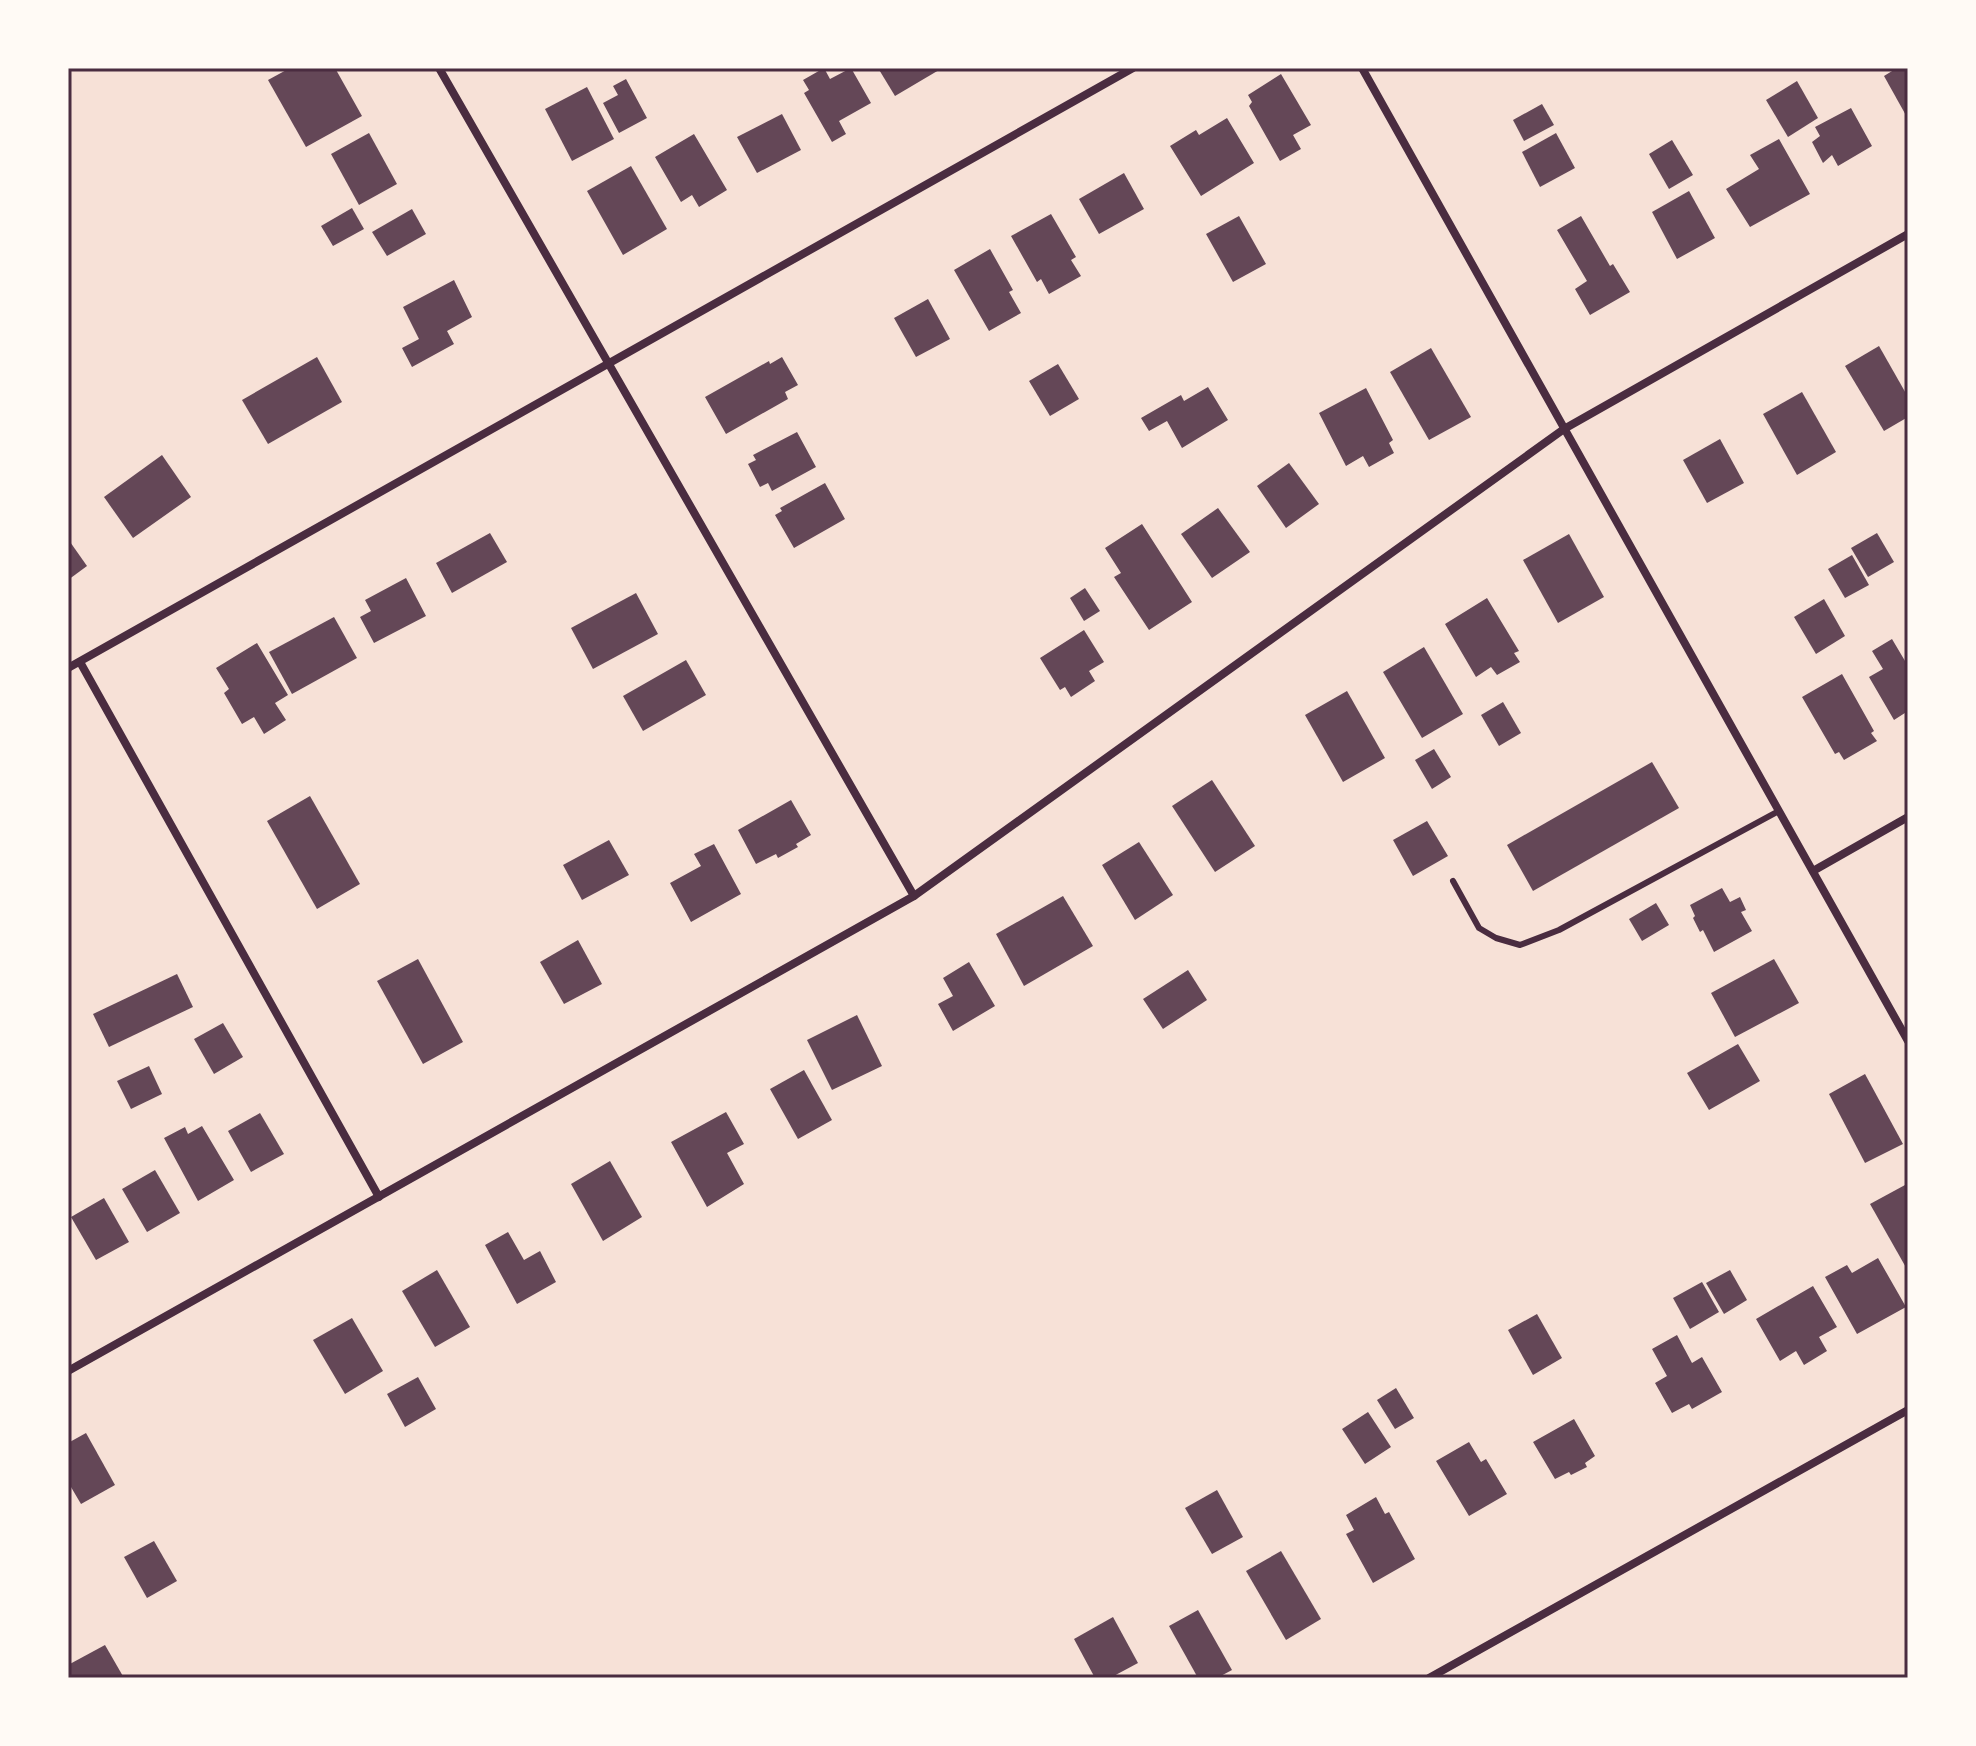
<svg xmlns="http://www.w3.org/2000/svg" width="1976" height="1746" viewBox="0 0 1976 1746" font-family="'Archivo Narrow',sans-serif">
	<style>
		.building { fill: #644757 }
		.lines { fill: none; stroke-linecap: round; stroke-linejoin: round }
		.service { stroke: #4a2c40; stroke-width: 6 }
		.minor { stroke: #4a2c40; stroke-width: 8 }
		.neatline { fill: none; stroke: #4a2c40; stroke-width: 3 }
	</style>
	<rect width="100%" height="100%" fill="#f7e1d7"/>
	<g class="building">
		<path d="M290,68h45l27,48 -56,31 -38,-67z"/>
		<path d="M824,68l6,11 21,-11 20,35 -32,18 7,13 -14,8 -28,-49 5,-3 -6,-10z"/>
		<path d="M878,68h60l1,2 -44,26z"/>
		<path d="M1897,68h11v51l-24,-43z"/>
		<path d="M1281,74l30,51 -18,10 8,14 -21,12 -31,-55 3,-4 -4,-7z"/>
		<path d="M626,79l21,39 -28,15 -16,-30 15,-8 -5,-9z"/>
		<path d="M1797,81l21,37 -30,19 -22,-37z"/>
		<path d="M587,87l27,52 -42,22 -27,-52z"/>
		<path d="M1542,104l12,21 -30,16 -11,-21z"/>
		<path d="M1851,108l21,38 -34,20 -6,-11 -9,8 -11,-21 8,-6 -5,-9z"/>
		<path d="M782,114l19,36 -44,23 -20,-36z"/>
		<path d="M1227,118l27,45 -53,33 -31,-50 26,-16 3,5z"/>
		<path d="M369,133l28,51 -38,21 -28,-51z"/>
		<path d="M1556,133l19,35 -35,19 -18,-35z"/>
		<path d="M694,134l33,56 -28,17 -7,-12 -11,7 -26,-45z"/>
		<path d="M1779,139l31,55 -60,33 -24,-38 33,-20 -9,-14z"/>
		<path d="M1672,140l21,35 -24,14 -20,-35z"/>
		<path d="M631,166l36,63 -44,26 -36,-64z"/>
		<path d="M1124,173l20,36 -45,25 -20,-35z"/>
		<path d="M1689,191l26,47 -38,21 -25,-47z"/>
		<path d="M352,208l12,21 -31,17 -12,-20z"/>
		<path d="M412,209l14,25 -39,22 -15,-24z"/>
		<path d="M1051,214l25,43 -5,3 10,16 -32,18 -8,-15 -4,3 -26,-46z"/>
		<path d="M1239,216l27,48 -33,18 -27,-48z"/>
		<path d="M1581,216l29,50 3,-2 17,28 -40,23 -15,-26 12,-8 -30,-51z"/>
		<path d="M990,249l23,41 -4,2 12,21 -32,18 -35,-61z"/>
		<path d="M454,280l18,37 -25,14 7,13 -42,23 -10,-19 17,-9 -16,-32z"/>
		<path d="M928,299l22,40 -34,18 -22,-39z"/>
		<path d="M1879,346l29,51v20l-24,14 -39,-65z"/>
		<path d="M1431,348l40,69 -42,23 -39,-68z"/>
		<path d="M317,357l25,45 -74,42 -26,-44z"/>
		<path d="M782,357l16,28 -13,7 3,7 -62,35 -21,-37 64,-36 1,3z"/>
		<path d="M1058,364l21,35 -29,17 -21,-35z"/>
		<path d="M1208,387l20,33 -46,28 -15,-27 -18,10 -8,-13 40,-23 3,6z"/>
		<path d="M1366,388l27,52 -4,3 5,10 -25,14 -6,-11 -17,10 -27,-53z"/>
		<path d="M1802,392l34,60 -39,23 -34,-61z"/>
		<path d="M797,432l19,35 -44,24 -4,-8 -8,4 -12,-23 8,-4 -3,-5z"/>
		<path d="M1720,439l24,44 -37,20 -24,-43z"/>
		<path d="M162,455l29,42 -58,41 -29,-41z"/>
		<path d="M1289,463l30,41 -33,24 -29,-42z"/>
		<path d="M825,483l20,36 -51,29 -19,-33 7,-4 -2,-3z"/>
		<path d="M1218,508l32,44 -38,26 -31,-44z"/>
		<path d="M1142,524l50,78 -43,28 -35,-53 7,-4 -16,-25z"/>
		<path d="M490,533l17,29 -55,31 -16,-30z"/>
		<path d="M1877,533l17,29 -26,15 -17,-29z"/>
		<path d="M1569,534l35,63 -46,26 -35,-63z"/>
		<path d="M68,539l19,27 -19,14z"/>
		<path d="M1852,555l17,30 -24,13 -17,-29z"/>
		<path d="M406,578l20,38 -52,27 -14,-26 11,-6 -6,-11z"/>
		<path d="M1085,588l15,23 -16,10 -14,-23z"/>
		<path d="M636,593l22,41 -65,35 -22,-41z"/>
		<path d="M1487,598l32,53 -5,2 6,9 -23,13 -6,-8 -15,10 -31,-53z"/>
		<path d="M1824,599l21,37 -29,18 -22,-37z"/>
		<path d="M334,617l23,41 -65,36 -23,-42z"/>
		<path d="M1084,630l20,32 -15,9 6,10 -24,16 -6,-10 -5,3 -20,-32z"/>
		<path d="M1892,639l16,27v45l-14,9 -25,-43 14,-8 -11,-18z"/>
		<path d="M257,643l31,52 -13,8 11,17 -22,14 -10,-17 -12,7 -18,-31 5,-4 -13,-21z"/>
		<path d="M1424,647l39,67 -41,24 -39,-66z"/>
		<path d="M686,660l20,35 -63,36 -20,-35z"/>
		<path d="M1842,674l32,57 -3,2 6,8 -33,19 -5,-8 -4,2 -33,-57z"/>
		<path d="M1347,691l38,67 -42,24 -38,-67z"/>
		<path d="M1503,702l18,31 -22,13 -18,-31z"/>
		<path d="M1434,749l17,28 -19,12 -17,-29z"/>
		<path d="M1652,762l27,46 -146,83 -26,-46z"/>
		<path d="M1212,780l43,66 -40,26 -43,-66z"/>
		<path d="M310,796l50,88 -43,25 -50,-88z"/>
		<path d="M791,800l20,35 -15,9 2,3 -20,11 -2,-4 -20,10 -18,-34z"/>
		<path d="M1427,821l21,35 -35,20 -20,-36z"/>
		<path d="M609,840l20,35 -47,25 -19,-35z"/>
		<path d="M1139,842l34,53 -38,25 -33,-55z"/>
		<path d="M714,844l27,50 -50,28 -21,-39 31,-17 -7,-12z"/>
		<path d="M1722,888l8,14 10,-5 6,13 -5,2 11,19 -38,21 -11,-22 -3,2 -7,-14 2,-2 -5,-11z"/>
		<path d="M1063,896l30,50 -69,40 -28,-52z"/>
		<path d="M1656,903l13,22 -27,16 -13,-22z"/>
		<path d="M578,940l24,44 -38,20 -24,-42z"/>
		<path d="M418,959l45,83 -40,22 -46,-83z"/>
		<path d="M1774,959l25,44 -64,34 -24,-44z"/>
		<path d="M969,962l26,44 -42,25 -15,-27 15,-8 -10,-18z"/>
		<path d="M1188,970l19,30 -44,29 -20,-30z"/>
		<path d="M177,974l16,33 -84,40 -16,-33z"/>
		<path d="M857,1015l25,51 -50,24 -25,-50z"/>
		<path d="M223,1023l20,34 -29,17 -20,-35z"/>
		<path d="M1738,1044l22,37 -51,29 -22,-37z"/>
		<path d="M149,1066l13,28 -31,15 -14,-28z"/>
		<path d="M804,1070l28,50 -34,19 -28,-50z"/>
		<path d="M1865,1074l38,70 -38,19 -36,-69z"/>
		<path d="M726,1112l18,32 -17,9 17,31 -37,23 -36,-65z"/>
		<path d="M260,1113l24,41 -33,18 -23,-41z"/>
		<path d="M202,1126l32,54 -36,21 -34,-63 21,-11 3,7z"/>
		<path d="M610,1161l32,56 -39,24 -32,-57z"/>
		<path d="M155,1170l25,43 -33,19 -25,-43z"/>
		<path d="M1905,1185l3,6v80l-38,-67z"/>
		<path d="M104,1198l25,44 -33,18 -25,-43z"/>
		<path d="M508,1232l16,28 16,-9 16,31 -39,22 -32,-59z"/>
		<path d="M1878,1258l28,49 -49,27 -32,-57 22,-12 5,8z"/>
		<path d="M437,1270l33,57 -35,20 -33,-56z"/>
		<path d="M1730,1270l17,30 -23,14 -18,-31z"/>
		<path d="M1702,1282l17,30 -29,17 -17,-31z"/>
		<path d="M1813,1286l24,41 -18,10 8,14 -23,14 -8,-14 -16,10 -24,-42z"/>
		<path d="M1537,1314l25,44 -29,17 -25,-45z"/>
		<path d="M352,1318l31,53 -38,23 -32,-54z"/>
		<path d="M1677,1335l15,28 10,-6 20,35 -30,17 -3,-5 -17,9 -17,-30 12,-7 -15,-27z"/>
		<path d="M418,1377l18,32 -31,18 -18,-33z"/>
		<path d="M1396,1388l18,30 -19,11 -18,-29z"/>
		<path d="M1368,1412l23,35 -26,17 -23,-35z"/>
		<path d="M1574,1419l21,37 -10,7 2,4 -16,8 -2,-3 -14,7 -22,-37z"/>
		<path d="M86,1433l29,52 -34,19 -13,-22v-39z"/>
		<path d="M1469,1442l12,20 5,-3 21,35 -38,22 -33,-55z"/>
		<path d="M1217,1490l26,47 -31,17 -27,-46z"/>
		<path d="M1376,1497l9,17 4,-2 26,47 -42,24 -27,-49 8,-4 -8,-15z"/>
		<path d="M154,1541l23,40 -30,17 -23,-41z"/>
		<path d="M1281,1551l40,68 -35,21 -40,-69z"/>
		<path d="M1198,1610l34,60 -15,8h-19l-29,-52z"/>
		<path d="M1113,1617l25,46 -28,15h-15l-21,-39z"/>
		<path d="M105,1645l19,33h-56v-13z"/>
	</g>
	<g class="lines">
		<path class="service" d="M1453,881l26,47 17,10 24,7 39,-15 220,-119"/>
		<g class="minor">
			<path d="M439,68l475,828"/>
			<path d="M1362,68l546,973"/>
			<path d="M80,662l299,535"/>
			<path d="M68,668l1065,-600"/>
			<path d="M1813,871l95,-54"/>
			<path d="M68,1371l846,-475 650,-467 344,-195"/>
			<path d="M1429,1678l479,-268"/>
		</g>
	</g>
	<rect width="1976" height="1746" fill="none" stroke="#fffaf5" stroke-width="140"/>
	<rect x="70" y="70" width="1836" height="1606" class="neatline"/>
</svg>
